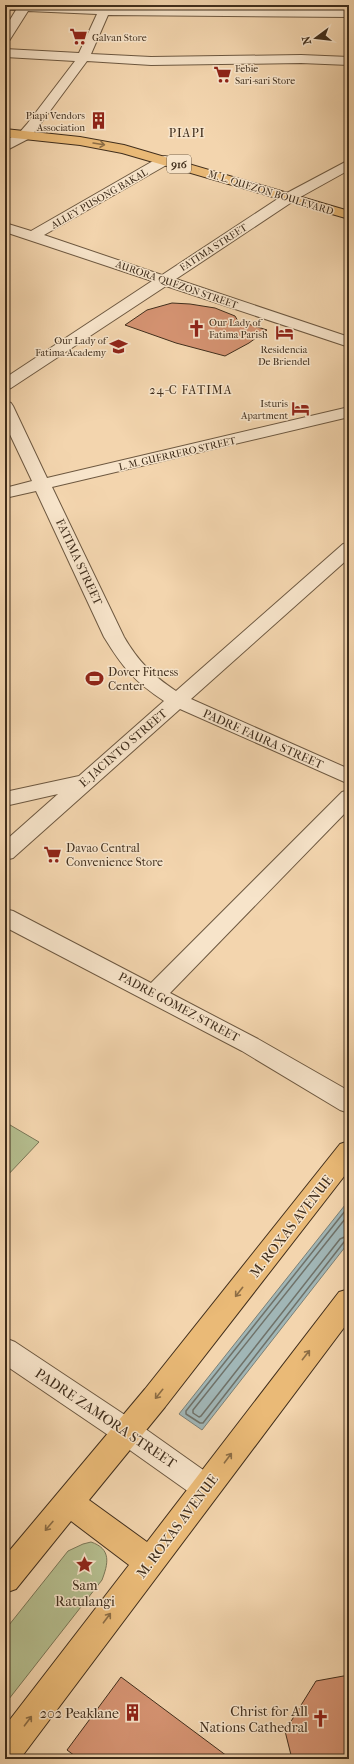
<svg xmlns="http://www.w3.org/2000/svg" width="354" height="1764" viewBox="0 0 354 1764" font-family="'IM FELL French Canon',serif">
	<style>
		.green { fill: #b5be8f; stroke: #7a7656 }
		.water { fill: #a1b6b6; stroke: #7a8078 }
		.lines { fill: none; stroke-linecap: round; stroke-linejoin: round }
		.shore { stroke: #707269; stroke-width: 1.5 }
		.building { fill: #d59372; stroke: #402e1c }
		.minor-casing { stroke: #6d5840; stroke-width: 2 }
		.major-casing { stroke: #402e1c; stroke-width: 2 }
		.minor { fill: #f7e4ca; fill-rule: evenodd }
		.major { fill: #eaba77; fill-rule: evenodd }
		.oneway { stroke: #8c6d45 }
		.labels { text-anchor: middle; stroke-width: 3; stroke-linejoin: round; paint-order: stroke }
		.far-poi-label { font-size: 10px; fill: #402e1c; stroke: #f7e4ca; text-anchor: start }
		.far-street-label { font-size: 10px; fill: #402e1c; stroke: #f7e4ca }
		.shield { fill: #f7e4ca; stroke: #776550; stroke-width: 1 }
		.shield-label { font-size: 11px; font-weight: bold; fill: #402e1c }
		.far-quarter-label { font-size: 12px; letter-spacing: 1px; fill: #402e1c; stroke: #f7e4ca }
		.street-label { font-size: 12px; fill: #402e1c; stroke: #f7e4ca }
		.poi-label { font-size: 12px; fill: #402e1c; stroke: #f7e4ca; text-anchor: start }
		.near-street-label { font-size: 14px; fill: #402e1c; stroke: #f7e4ca }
		.near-poi-label { font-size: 14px; fill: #402e1c; stroke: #f7e4ca; text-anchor: end }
	</style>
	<rect width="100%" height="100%" fill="#f3d5ae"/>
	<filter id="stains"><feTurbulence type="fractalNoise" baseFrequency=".005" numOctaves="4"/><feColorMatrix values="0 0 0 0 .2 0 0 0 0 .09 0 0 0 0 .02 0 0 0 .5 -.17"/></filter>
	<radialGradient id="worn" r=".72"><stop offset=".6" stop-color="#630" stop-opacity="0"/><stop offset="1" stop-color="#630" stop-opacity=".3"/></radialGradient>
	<g class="green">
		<path d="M5,1122l34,20 -34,36z"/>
		<path d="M91,1542c21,7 17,22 11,38l-97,124v-74l63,-79 15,-7z"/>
	</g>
	<path class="water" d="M349,1200v42l-147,188 -23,-16z"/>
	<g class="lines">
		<g class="shore">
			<path d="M349,1206l-163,205v3l14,9h3l141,-181 5,-2"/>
			<path d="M349,1214l-156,196v3l6,4 2,-1 139,-177 9,-4"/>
		</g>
	</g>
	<g class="building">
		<path d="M172,303l18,1 25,4 20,8 3,5 29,9 -18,13 -24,13 -49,-13 -51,-18 22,-15z"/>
		<path d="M349,1675v84h-57l-7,-28 31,-50z"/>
		<path d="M121,1677l110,82h-152l-12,-9z"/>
	</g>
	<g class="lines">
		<defs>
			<g id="minor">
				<path d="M5,5h47l65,3 232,1v8l-241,-2 -17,39 60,3 150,-2 48,2v8l-48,-2 -150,2 -64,-4 -57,77 -25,13v-10l15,-9 7,-8 48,-63 -70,-4v-8l74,4 18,-39 -69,-3 -19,30 -4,1v-14l11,-18 -11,-1z"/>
				<path d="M165,156l5,1 2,3 -2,3 -126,72 118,40 123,-81 64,-34v10l-54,30 -119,79 173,58v10l-183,-61 -155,102 -6,2v-12l147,-97 -147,-49v-9l26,8 129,-74z"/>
				<path d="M5,401l6,2 2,3 34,72 302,-71v10l-297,70 72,150c14,24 28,38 52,54l167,-147 6,-1v15l-158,141 158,70v15l-169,-75 -167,149 -8,2v-19l53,-47 -53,12v-14l74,-16 85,-75c-30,-20 -41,-33 -60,-64l-68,-146 -31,7v-10l27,-7 -27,-57z"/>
				<path d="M349,790v19l-179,184 88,46 91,52v22l-9,-3 -98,-59 -237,-124v-18l8,2 138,72 191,-191z"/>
				<path d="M5,1338l10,4 122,81 79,56 5,9 -5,9 -10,4 -10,-4 -79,-56 -112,-76z"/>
			</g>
			<g id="major">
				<path d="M5,129l75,8 44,8 225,66v8l-227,-66 -42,-8 -75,-8z"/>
				<path d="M349,1141v29l-184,237 -76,93 58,42 192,-250 10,-3v32l-329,438h-15v-33l124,-161 -58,-44 -55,68 -11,4v-37l140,-167 195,-245z"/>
			</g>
		</defs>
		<use href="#minor" class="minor-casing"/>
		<use href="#major" class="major-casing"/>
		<use href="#minor" class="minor"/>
		<use href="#major" class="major"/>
	</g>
	<defs><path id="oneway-shaft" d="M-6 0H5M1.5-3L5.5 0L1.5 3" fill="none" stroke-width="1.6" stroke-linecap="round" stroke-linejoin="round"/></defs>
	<g class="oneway">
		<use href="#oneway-shaft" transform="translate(99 144) rotate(9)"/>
		<use href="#oneway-shaft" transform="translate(239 1292) rotate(128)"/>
		<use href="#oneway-shaft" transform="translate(306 1355) rotate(-52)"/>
		<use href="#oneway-shaft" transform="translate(159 1394) rotate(129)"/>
		<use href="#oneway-shaft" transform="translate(228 1458) rotate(-53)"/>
		<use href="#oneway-shaft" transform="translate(49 1526) rotate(130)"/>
		<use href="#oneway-shaft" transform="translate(107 1618) rotate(-53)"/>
		<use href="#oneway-shaft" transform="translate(28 1721) rotate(-53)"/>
	</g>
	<defs>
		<symbol id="supermarket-bare" viewBox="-9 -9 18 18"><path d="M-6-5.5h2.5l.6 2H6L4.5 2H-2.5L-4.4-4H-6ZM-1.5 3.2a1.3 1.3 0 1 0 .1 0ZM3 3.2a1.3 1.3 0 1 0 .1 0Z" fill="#8f2418" stroke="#f7e4ca" stroke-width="2.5" paint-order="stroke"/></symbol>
		<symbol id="building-bare" viewBox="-9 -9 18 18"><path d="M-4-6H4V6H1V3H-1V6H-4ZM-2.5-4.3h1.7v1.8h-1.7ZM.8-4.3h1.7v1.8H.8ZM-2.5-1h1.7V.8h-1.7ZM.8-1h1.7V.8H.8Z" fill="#8f2418" stroke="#f7e4ca" stroke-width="2.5" paint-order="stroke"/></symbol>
		<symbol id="church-bare" viewBox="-9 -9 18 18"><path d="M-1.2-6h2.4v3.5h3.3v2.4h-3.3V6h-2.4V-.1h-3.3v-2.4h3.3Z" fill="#8f2418" stroke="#f7e4ca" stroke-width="2.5" paint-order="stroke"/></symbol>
		<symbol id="hotel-bare" viewBox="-9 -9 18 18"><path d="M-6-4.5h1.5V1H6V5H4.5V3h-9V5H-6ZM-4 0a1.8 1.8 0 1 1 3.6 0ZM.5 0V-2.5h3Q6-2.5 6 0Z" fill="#8f2418" stroke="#f7e4ca" stroke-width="2.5" paint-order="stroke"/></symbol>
		<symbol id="school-bare" viewBox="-9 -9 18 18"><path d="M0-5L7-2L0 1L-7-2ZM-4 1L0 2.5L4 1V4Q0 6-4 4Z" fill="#8f2418" stroke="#f7e4ca" stroke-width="2.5" paint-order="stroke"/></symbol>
		<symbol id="stadium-bare" viewBox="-9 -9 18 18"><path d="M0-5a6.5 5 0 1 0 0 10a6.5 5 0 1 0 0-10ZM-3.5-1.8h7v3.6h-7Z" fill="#8f2418" stroke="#f7e4ca" stroke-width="2.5" paint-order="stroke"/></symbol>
		<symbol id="sight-bare" viewBox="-9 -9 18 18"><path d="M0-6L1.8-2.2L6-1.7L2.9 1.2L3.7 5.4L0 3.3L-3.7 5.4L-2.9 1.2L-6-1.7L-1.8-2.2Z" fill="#8f2418" stroke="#f7e4ca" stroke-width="2.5" paint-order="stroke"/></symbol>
	</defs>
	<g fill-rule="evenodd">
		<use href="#supermarket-bare" x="66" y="24" width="25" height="25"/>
		<use href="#supermarket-bare" x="210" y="62" width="25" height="25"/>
		<use href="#building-bare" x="86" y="108" width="25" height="25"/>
		<use href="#church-bare" x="184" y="316" width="25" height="25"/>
		<use href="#hotel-bare" x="272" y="320" width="25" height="25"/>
		<use href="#school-bare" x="106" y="334" width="25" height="25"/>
		<use href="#hotel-bare" x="288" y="396" width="25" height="25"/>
		<use href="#stadium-bare" x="82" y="666" width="25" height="25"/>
		<use href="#supermarket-bare" x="40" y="842" width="25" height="25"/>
		<use href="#sight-bare" x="72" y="1552" width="25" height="25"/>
		<use href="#building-bare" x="120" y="1700" width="25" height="25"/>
		<use href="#church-bare" x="308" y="1706" width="25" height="25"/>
	</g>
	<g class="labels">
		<g class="far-poi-label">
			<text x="92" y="41">Galvan Store</text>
			<text x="235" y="72">Febie<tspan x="235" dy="12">Sari-sari Store</tspan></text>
			<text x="85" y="119" text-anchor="end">Piapi Vendors<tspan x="85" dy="12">Association</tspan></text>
			<text x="209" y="326">Our Lady of<tspan x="209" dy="12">Fatima Parish</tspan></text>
			<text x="106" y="344" text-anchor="end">Our Lady of<tspan x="106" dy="12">Fatima Academy</tspan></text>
			<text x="284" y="353" text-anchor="middle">Residencia<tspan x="284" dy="12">De Briendel</tspan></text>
			<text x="288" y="407" text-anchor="end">Isturis<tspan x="288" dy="12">Apartment</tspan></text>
		</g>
		<g class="far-street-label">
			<text transform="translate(271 192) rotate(17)" y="4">M. L. QUEZON BOULEVARD</text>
			<text transform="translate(99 198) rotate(-30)" y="4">ALLEY PUSONG BAKAL</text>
			<text transform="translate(213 247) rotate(-33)" y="4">FATIMA STREET</text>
			<text transform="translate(177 284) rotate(19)" y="4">AURORA QUEZON STREET</text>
			<text transform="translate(177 453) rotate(-13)" y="4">L. M. GUERRERO STREET</text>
		</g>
		<rect class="shield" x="167" y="155" width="24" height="18" rx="3"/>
		<g class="shield-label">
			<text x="179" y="168">916</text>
		</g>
		<g class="far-quarter-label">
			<text x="187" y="137">PIAPI</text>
			<text x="191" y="394">24-C FATIMA</text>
		</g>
		<g class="street-label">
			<text transform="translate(79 562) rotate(65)" y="4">FATIMA STREET</text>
			<text transform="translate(263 739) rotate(24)" y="4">PADRE FAURA STREET</text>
			<text transform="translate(123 748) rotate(-41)" y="4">E. JACINTO STREET</text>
			<text transform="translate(179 1007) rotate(28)" y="4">PADRE GOMEZ STREET</text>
		</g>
		<g class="poi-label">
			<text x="108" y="676">Dover Fitness<tspan x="108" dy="14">Center</tspan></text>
			<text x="66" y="852">Davao Central<tspan x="66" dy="14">Convenience Store</tspan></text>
		</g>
		<g class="near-street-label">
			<text transform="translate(291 1226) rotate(-52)" y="5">M. ROXAS AVENUE</text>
			<text transform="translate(106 1418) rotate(34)" y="5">PADRE ZAMORA STREET</text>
			<text transform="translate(177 1526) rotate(-53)" y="5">M. ROXAS AVENUE</text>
		</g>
		<g class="near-poi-label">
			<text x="85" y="1590" text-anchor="middle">Sam<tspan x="85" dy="16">Ratulangi</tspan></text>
			<text x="308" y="1716">Christ for All<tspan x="308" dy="16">Nations Cathedral</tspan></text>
			<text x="119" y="1718">202 Peaklane</text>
		</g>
	</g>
	<rect width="354" height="1764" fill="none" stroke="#f3d5ae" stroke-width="20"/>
	<rect x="6" y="6" width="342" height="1752" fill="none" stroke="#402e1c" stroke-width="2"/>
	<rect x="10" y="10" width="334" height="1744" fill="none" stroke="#402e1c"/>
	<g transform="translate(316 38) rotate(255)" stroke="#f7e4ca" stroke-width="3" paint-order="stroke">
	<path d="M0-3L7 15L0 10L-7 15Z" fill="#402e1c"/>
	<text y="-6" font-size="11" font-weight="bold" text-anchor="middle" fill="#402e1c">N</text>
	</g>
	<rect width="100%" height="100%" filter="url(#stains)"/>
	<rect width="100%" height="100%" fill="url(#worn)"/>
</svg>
